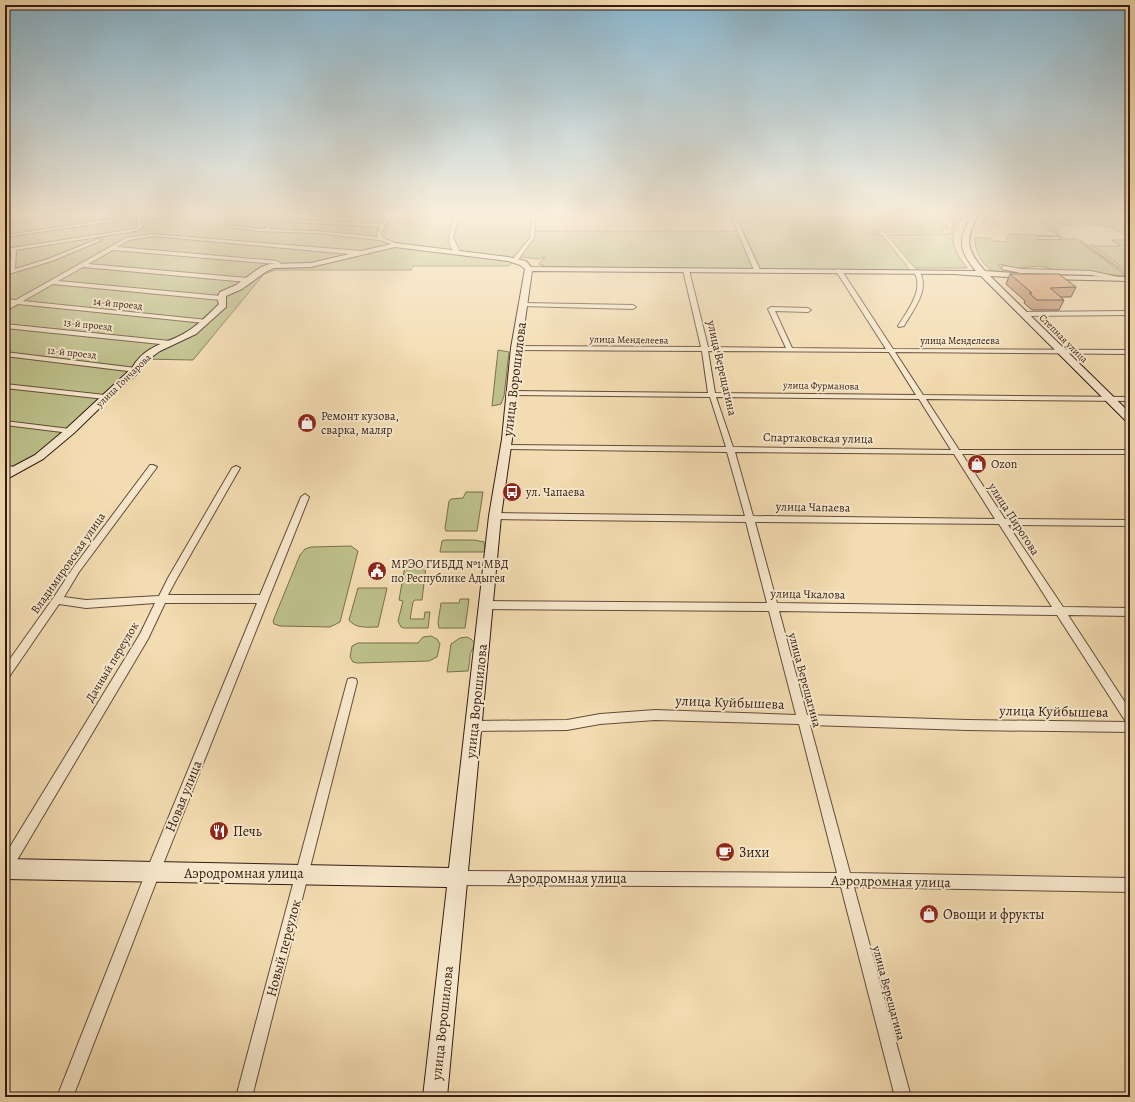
<svg xmlns="http://www.w3.org/2000/svg" width="1135" height="1102" viewBox="0 0 1135 1102" font-family="Alegreya,serif">
	<style>
		.green { fill: #bdc08a; stroke: #786e4e }
		.lines { fill: none; stroke-linecap: round; stroke-linejoin: round }
		.stream { stroke: #717c6e; stroke-width: 1.5 }
		.street-casing { stroke: #634b3a; stroke-width: 2 }
		.secondary-casing { stroke: #331b12; stroke-width: 2 }
		.street { fill: #f7e8cc; fill-rule: evenodd }
		.secondary { fill: #f7e8cc; fill-rule: evenodd }
		.wall { fill: #c1926d; stroke: #331b12 }
		.building { fill: #e0aa7f; stroke: #331b12 }
		.labels { text-anchor: middle; stroke-width: 4; stroke-linejoin: round; paint-order: stroke }
		.far-street-label { font-size: 10px; fill: #331b12; stroke: #f7e8cc }
		.street-label { font-size: 12px; fill: #331b12; stroke: #f7e8cc }
		.poi-label { font-size: 12px; fill: #331b12; stroke: #f7e8cc; text-anchor: start }
		.near-street-label { font-size: 14px; fill: #331b12; stroke: #f7e8cc }
		.near-poi-label { font-size: 14px; fill: #331b12; stroke: #f7e8cc; text-anchor: start }
	</style>
	<rect width="100%" height="100%" fill="#f3dcb1"/>
	<filter id="stains"><feTurbulence type="fractalNoise" baseFrequency=".005" numOctaves="4"/><feColorMatrix values="0 0 0 0 .2 0 0 0 0 .09 0 0 0 0 .02 0 0 0 .5 -.17"/></filter>
	<radialGradient id="worn" r=".72"><stop offset=".6" stop-color="#630" stop-opacity="0"/><stop offset="1" stop-color="#630" stop-opacity=".3"/></radialGradient>
	<g class="green">
		<path d="M5,216h529v15h206l16,38 -209,-2 -8,-3 6,-7 -7,2 -18,-2 -12,9h-95l-2,4h-135l-12,4 -71,86 -51,-1 -72,72 -65,45z"/>
		<path d="M736,216h207l-1,8 6,2v3h-7l2,2 -2,1h-72l2,2 11,1 27,34 -2,1 -143,-1 -4,-1z"/>
		<path d="M1040,216h90v57l-40,-29 5,2h26l-10,-6h17c-18,-20 -33,-13 -55,-14 -7,-1 -13,-3 -19,-2l1,4 6,8h-2l-19,-13h9z"/>
		<path d="M953,217l9,1c-16,19 -8,33 5,50h-52l-28,-33 62,-1 3,-2z"/>
		<path d="M1009,234l48,2 4,3h13l8,2 43,31 -45,-30 47,34 -65,-5 -23,-5 -28,3c-4,-4 -8,-5 -13,-4l4,4 11,3c-6,1 -15,1 -20,-1 -11,-6 -19,-21 -18,-33h15l3,3 16,1 -3,-5h2z"/>
		<path d="M498,350l11,2 -5,44 -3,8 -9,2z"/>
		<path d="M466,492h17l-6,39h-31l-1,-3 4,-27 2,-2 12,-1z"/>
		<path d="M445,540h29l10,2 1,10h-45l2,-11z"/>
		<path d="M351,546l7,5 -18,71 -10,5 -50,-1 -6,-2 -1,-3 27,-66 5,-6 6,-2z"/>
		<path d="M405,566h21l-4,34h-7l-2,2 -3,17h14l1,-7h5l-2,16h-24l-3,-1 -3,-6 5,-20 -4,-1z"/>
		<path d="M358,588h29l-9,39c-9,0 -23,2 -29,-7z"/>
		<path d="M460,599h9l-4,29h-26l-1,-5 3,-20h18z"/>
		<path d="M431,636l6,3 3,5 -3,13 -8,4 -72,2 -4,-1 -3,-5 2,-11 6,-3h60l5,-6z"/>
		<path d="M467,637c13,6 5,10 3,18 0,6 -1,11 -2,16l-21,1 4,-28 9,-6z"/>
	</g>
	<g class="lines">
		<path class="stream" d="M981,225l6,-9"/>
		<defs>
			<g id="street">
				<path d="M41,216h11l-47,8v-2z"/>
				<path d="M131,216h11l-1,1 1,11 -7,3 -119,19 -1,19 33,-10 50,-20 4,1 -50,21 -47,14v-4l4,-1 2,-19h-6v-2l129,-20 4,-3 -2,-8 -131,19v-2z"/>
				<path d="M386,216h4l-9,17 2,5 14,6v2l-17,-6 -65,-7 -58,-2 -32,-5 2,-1 37,4 13,-10 104,5zM278,221l102,6 -3,6 1,4 -63,-6 -46,-2z"/>
				<path d="M455,216h4l-6,21 7,15 -3,2c-13,-9 -6,-26 -2,-38z"/>
				<path d="M532,216h4l-2,22 -17,23h-4v-2l17,-21z"/>
				<path d="M731,216h4l25,54 -1,1 -5,-1z"/>
				<path d="M994,216h4l-2,5 3,4h-4l-3,-4z"/>
				<path d="M1005,216h14l1,1 -2,1z"/>
				<path d="M153,234l208,17 3,2 -3,2 -208,-19 -24,4 -12,7 160,14 6,4 -3,2 -4,-3 -163,-14 -25,14 159,14 3,2 -3,2 -164,-15 -25,14 163,15 3,2 -3,2 -168,-16 -30,17 184,19 1,1 -3,2 -187,-19 -13,7v-4l6,-4h-6v-4l11,1 110,-62z"/>
				<path d="M1040,237h19l2,1 -2,1h-21v-1z"/>
				<path d="M1004,266l17,3 70,2 36,8 -3,2 -33,-6 -70,-2 -19,-4v-2z"/>
				<path d="M686,268l3,2 19,77 78,1 -18,-39 3,-2 37,1 3,2 -3,2 -33,-1 17,37 94,1 -50,-78 3,-2 3,2 51,78 237,1v4l-235,-2 28,43 207,2v4l-204,-2 33,51h171v4h-168l43,65 125,1v6l-122,-1 55,82 67,1v8l-62,-1 62,95v22l-163,-2 -157,-5 40,148 280,5v14l-276,-5 57,210h-16l-54,-210 -384,-2 -5,-2 -2,-5 2,-5 5,-2 380,2 -38,-149 -144,-4 -55,4 -33,6 -93,1 -4,-1 -2,-4 2,-4 4,-1 93,-1 33,-6 55,-4 141,5 -27,-104 -284,-2 -3,-1 -2,-3 2,-3 3,-1 282,2 -21,-81 -251,-3 -4,-3 4,-3 250,3 -18,-64 -222,-3 -4,-2 4,-2 221,2 -16,-50 -198,-2 -3,-2 3,-2 196,2 -6,-42 -186,-1 -3,-2 3,-2 185,1 -18,-77zM708,351l181,1 27,43 -201,-2zM716,397l203,2 32,51 -218,-3zM735,452l219,2 41,65 -242,-3zM755,522l244,2 53,83 -275,-4zM779,611l278,4 69,107 -159,-2 -160,-5z"/>
				<path d="M917,270l2,1c12,18 -6,39 -15,55l-5,1 -1,-1c9,-15 27,-36 16,-54z"/>
				<path d="M523,303l110,2 3,2 -3,2 -112,-3 -1,-1z"/>
				<path d="M1130,311v4l-107,1 -3,-2 3,-2z"/>
				<path d="M5,324l165,17 3,2 -3,2 -165,-17z"/>
				<path d="M5,352l131,16 3,2 -3,2 -131,-16z"/>
				<path d="M5,384l100,11 3,2 -3,2 -100,-11z"/>
				<path d="M5,421l65,8 4,2 -4,2 -65,-8z"/>
				<path d="M5,465l13,3 1,2 -4,2 -10,-2z"/>
				<path d="M150,465h3l4,2 -78,105 -15,25 22,3 73,-4 9,-18 64,-110 4,-2 4,2 -64,112 -8,15h92l41,-98 4,-3 4,3 -149,375 -87,225h-16l89,-225 111,-269h-92l-17,36 -138,233 -5,2v-19l135,-221 15,-31 -69,5 -27,-4 -50,73 -4,1v-12l49,-69 19,-29z"/>
				<path d="M352,678l4,1 1,3 -105,415h-16l111,-415 1,-3z"/>
			</g>
			<g id="secondary">
				<path d="M972,216h6c-14,24 -11,35 7,55l45,3v4h-3l-37,-2 140,137v9l-4,-1 -145,-145 -28,-2 -421,-3 -11,77 -9,91 -11,77 -54,581h-24l24,-210 -442,-8v-20l444,9 40,-352 13,-77 9,-91 14,-79 -5,-4 -12,-4 -113,-14 -84,20 -37,1 -7,3 -25,18 -16,7v11l-30,27 -36,17 -14,10 -7,11 -30,27 -35,34 -31,26 -38,21v-9l30,-16 31,-26 66,-61c15,-26 37,-23 59,-39 10,-7 19,-16 28,-25l-2,-6 3,-6 16,-7 25,-18 9,-3 41,-1 84,-20 113,14 18,4 5,6 445,4c-17,-20 -19,-32 -4,-55z"/>
				<path d="M1044,275l86,2v4l-83,-2h-3z"/>
			</g>
		</defs>
		<use href="#street" class="street-casing"/>
		<use href="#secondary" class="secondary-casing"/>
		<use href="#street" class="street"/>
		<use href="#secondary" class="secondary"/>
	</g>
	<g class="wall">
		<path d="M895,216h28l-2,3z"/>
		<path d="M1010,274l66,13 -5,10h-10l3,3 -5,10h-27l-8,-7 1,-2 -19,-17z"/>
	</g>
	<path class="building" d="M1010,274h49l17,13 -26,1 14,12h-27l-8,-7h3z"/>
	<linearGradient id="sky" x2="0" y2="1"><stop stop-color="#89b7d0"/><stop offset="0.58" stop-color="#faefdc"/><stop offset="1" stop-color="#faefdc" stop-opacity="0"/></linearGradient>
	<rect width="1135" height="370" fill="url(#sky)"/>
	<defs>
		<symbol id="shop-disc" viewBox="-11 -11 22 22"><circle r="9.5" fill="#8f2418" stroke="#f7e8cc"/><path d="M-5-2.5h2.3a2.7 3.5 0 0 1 5.4 0H5L5.5 6h-11ZM-1.5-2.5h3a1.5 2.3 0 0 0-3 0Z" fill="#fff"/></symbol>
		<symbol id="bus-disc" viewBox="-11 -11 22 22"><circle r="9.5" fill="#8f2418" stroke="#f7e8cc"/><path d="M-5-6H5V4H4V6H2V4H-2V6H-4V4H-5ZM-3.5-4V0h7V-4ZM-3.5 1.2v1.5H-2V1.2ZM2 1.2v1.5H3.5V1.2Z" fill="#fff"/></symbol>
		<symbol id="civic-disc" viewBox="-11 -11 22 22"><circle r="9.5" fill="#8f2418" stroke="#f7e8cc"/><path d="M-.6-6.5H3V-4.5H.6V-3L4-1V1h2V6H-6V1h2V-1L-.6-3ZM-1.2 2.5V6h2.4V2.5Z" fill="#fff"/></symbol>
		<symbol id="restaurant-disc" viewBox="-11 -11 22 22"><circle r="9.5" fill="#8f2418" stroke="#f7e8cc"/><path d="M-5-6h1v4h1v-4h1v4h1v-4h1v5L-1.5 .5V6h-2V.5L-5-1ZM5-6V6H3V1.5H1.5Q1.5-4 5-6Z" fill="#fff"/></symbol>
		<symbol id="cafe-disc" viewBox="-11 -11 22 22"><circle r="9.5" fill="#8f2418" stroke="#f7e8cc"/><path d="M-5.5-4.5H6V0H3Q3 3.5 0 3.5H-2.5Q-5.5 3.5-5.5 0ZM3-3.2v2h1.7v-2ZM-6 4.5H4V6H-6Z" fill="#fff"/></symbol>
	</defs>
	<g fill-rule="evenodd">
		<use href="#shop-disc" x="296" y="412" width="22" height="22"/>
		<use href="#shop-disc" x="966" y="453" width="22" height="22"/>
		<use href="#bus-disc" x="501" y="481" width="22" height="22"/>
		<use href="#civic-disc" x="366" y="560" width="22" height="22"/>
		<use href="#restaurant-disc" x="208" y="820" width="22" height="22"/>
		<use href="#cafe-disc" x="714" y="841" width="22" height="22"/>
		<use href="#shop-disc" x="918" y="903" width="22" height="22"/>
	</g>
	<g class="labels">
		<g class="far-street-label">
			<text transform="translate(118 303) rotate(6)" y="4">14-й проезд</text>
			<text transform="translate(88 324) rotate(6)" y="4">13-й проезд</text>
			<text transform="translate(1064 338) rotate(45)" y="4">Степная улица</text>
			<text transform="translate(629 339) rotate(1)" y="4">улица Менделеева</text>
			<text x="960" y="344">улица Менделеева</text>
			<text transform="translate(72 352) rotate(6)" y="4">12-й проезд</text>
			<text transform="translate(123 380) rotate(-44)" y="4">улица Гончарова</text>
			<text transform="translate(821 385) rotate(1)" y="4">улица Фурманова</text>
		</g>
		<g class="street-label">
			<text transform="translate(722 368) rotate(77)" y="4">улица Верещагина</text>
			<text transform="translate(818 438) rotate(1)" y="4">Спартаковская улица</text>
			<text transform="translate(813 507) rotate(1)" y="4">улица Чапаева</text>
			<text transform="translate(1014 519) rotate(57)" y="4">улица Пирогова</text>
			<text transform="translate(68 563) rotate(-55)" y="4">Владимировская улица</text>
			<text transform="translate(808 594) rotate(1)" y="4">улица Чкалова</text>
			<text transform="translate(112 662) rotate(-59)" y="4">Дачный переулок</text>
			<text transform="translate(805 680) rotate(75)" y="4">улица Верещагина</text>
			<text transform="translate(889 993) rotate(75)" y="4">улица Верещагина</text>
		</g>
		<g class="poi-label">
			<text x="321" y="420">Ремонт кузова,<tspan x="321" dy="14">сварка, маляр</tspan></text>
			<text x="991" y="468">Ozon</text>
			<text x="526" y="496">ул. Чапаева</text>
			<text x="391" y="568">МРЭО ГИБДД №1 МВД<tspan x="391" dy="14">по Республике Адыгея</tspan></text>
		</g>
		<g class="near-street-label">
			<text transform="translate(514 379) rotate(-83)" y="5">улица Ворошилова</text>
			<text transform="translate(476 701) rotate(-84)" y="5">улица Ворошилова</text>
			<text transform="translate(730 702) rotate(2)" y="5">улица Куйбышева</text>
			<text transform="translate(1054 711) rotate(1)" y="5">улица Куйбышева</text>
			<text transform="translate(183 796) rotate(-68)" y="5">Новая улица</text>
			<text x="244" y="878">Аэродромная улица</text>
			<text x="567" y="883">Аэродромная улица</text>
			<text transform="translate(891 881) rotate(1)" y="5">Аэродромная улица</text>
			<text transform="translate(283 948) rotate(-75)" y="5">Новый переулок</text>
			<text transform="translate(442 1023) rotate(-84)" y="5">улица Ворошилова</text>
		</g>
		<g class="near-poi-label">
			<text x="233" y="836">Печь</text>
			<text x="739" y="857">Зихи</text>
			<text x="943" y="919">Овощи и фрукты</text>
		</g>
	</g>
	<rect width="1135" height="1102" fill="none" stroke="#f3dcb1" stroke-width="20"/>
	<rect x="6" y="6" width="1123" height="1090" fill="none" stroke="#331b12" stroke-width="2"/>
	<rect x="10" y="10" width="1115" height="1082" fill="none" stroke="#331b12"/>
	<rect width="100%" height="100%" filter="url(#stains)"/>
	<rect width="100%" height="100%" fill="url(#worn)"/>
</svg>
